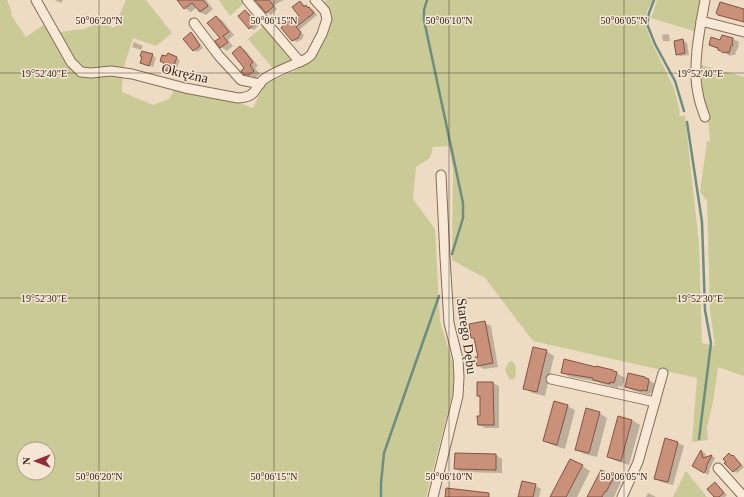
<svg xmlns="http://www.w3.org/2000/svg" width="744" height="497" viewBox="0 0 744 497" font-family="'Times New Roman',serif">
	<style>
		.green { fill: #caca97; fill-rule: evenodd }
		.shadow { fill: #0003 }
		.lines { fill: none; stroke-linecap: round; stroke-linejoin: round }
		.stream { stroke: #6c8d81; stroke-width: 2.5 }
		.building { fill: #ca917a; stroke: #855341 }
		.minor-casing { stroke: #866c5a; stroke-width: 11 }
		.minor { stroke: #f8e9d6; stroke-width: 9 }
		.ticks { fill: none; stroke: #37271e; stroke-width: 1; stroke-opacity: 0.45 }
		.labels { text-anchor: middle; stroke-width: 3; stroke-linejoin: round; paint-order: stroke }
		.street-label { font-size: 14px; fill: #37271e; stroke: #f4e6d2 }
		.ticks-label { font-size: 10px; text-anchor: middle; fill: #37271e; stroke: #f4e6d2; stroke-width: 3; stroke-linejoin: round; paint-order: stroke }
	</style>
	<rect width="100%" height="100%" fill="#eddbc3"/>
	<g class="green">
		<path d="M0,0h7l5,13 -1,2 15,22 17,-12 17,7 24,-3 16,-7 14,6 12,-28h20l26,33 -16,13 -23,-8 -10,32 -1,22 31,13 16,-6 6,-10 61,13 17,6 13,-26 27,-10 15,-10 22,-44 -2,-11 -3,-3 1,-4h327l-6,11 -2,14 8,20 21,43 6,24 -1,4h6l14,128 3,99 13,3 -5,-36 -3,-109 -7,-9 7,-51 3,1 -2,-22 -4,-15 -6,-41 46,13v299l-26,-9 -5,35 -6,25 1,13 -16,2 5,-64 -164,-37 -48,-63 -33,-18 1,-89 -4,-25 -16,1 -3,11 -14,9 -3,32 22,30 5,93 14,44 -1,26 -27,105h-426zM24,449h24v24h-24z"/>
		<path d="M219,0h24l2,2 -15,14z"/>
		<path d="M657,0h45l-5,32 -46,-14z"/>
		<path d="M266,24l26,34v3l-17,10 -27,-32z"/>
		<path d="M512,361l3,3c1,7 3,16 -5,16l-5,-10 4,-8z"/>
		<path d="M686,471l21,26h-34z"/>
	</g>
	<g class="shadow">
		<path d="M55,0h8l-2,3z"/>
		<path d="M182,0h24l7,9 -7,6 -6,-3 -3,-5 -6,5 -6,-4z"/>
		<path d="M261,0h23l-10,5 3,4 -6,6 -4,-2 -9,-11z"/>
		<path d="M300,2l13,8 4,5 -18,15 5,5 -2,4 -5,3 -4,-2 -1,-16 8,-8z"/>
		<path d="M245,11l4,2 10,12 -5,5 -4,-2z"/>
		<path d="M216,17l6,3 12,15 -6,5 5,6 -6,5 -6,-4 -4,-5 4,-4z"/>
		<path d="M191,34l4,2 8,12 -6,4 -3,-2z"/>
		<path d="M668,34l1,1 1,6h-7l-1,-6z"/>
		<path d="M733,39l6,3 -1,6 -1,1 -2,6h-3l-2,1 -20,-11z"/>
		<path d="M683,40l4,3 2,12 -9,1 -4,-2z"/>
		<path d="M134,42l9,4 -2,4 -9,-3z"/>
		<path d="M240,47l6,4 12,15 -3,2 5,6 -5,4 -10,-4 1,-5z"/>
		<path d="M168,54l12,6 -5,14 -12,-5z"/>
		<path d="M152,55l4,3 -3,9 -8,-3z"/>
		<path d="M485,323l6,3 7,41 -14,2 -6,-3 1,-9 -4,-18 -3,-2z"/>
		<path d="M546,351l8,5 -9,40 -13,-3 -8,-5z"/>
		<path d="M597,369l16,2 12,7 -3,9 -4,-1v2l-16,-4 -4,-2 -28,-5 -8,-5z"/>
		<path d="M645,378l12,7 -2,9 -5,-1v2l-16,-4 -8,-4z"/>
		<path d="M493,383l6,3v42h-14l-6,-4 2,-7v-20l-3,-1z"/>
		<path d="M567,406l8,4 -10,39 -13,-4 -8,-4z"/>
		<path d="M599,413l8,5 -10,39 -13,-3 -8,-5z"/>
		<path d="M632,420l8,5 -11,40 -13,-4 -8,-4z"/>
		<path d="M678,443l6,3 -11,39 -12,-3 -6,-4z"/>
		<path d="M701,451l4,2 1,5 6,-2 3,2 -6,12 1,1 -2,4 -15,-9z"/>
		<path d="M456,454l40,1 6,4v14l-41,-1 -6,-4z"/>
		<path d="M729,455l8,4 7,8 -7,6 -4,-2z"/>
		<path d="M582,466l8,5 -13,26h-24z"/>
		<path d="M613,477l8,5 -7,15h-26z"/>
		<path d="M715,483l3,2 9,10 -2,2h-10z"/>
		<path d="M535,485l6,4 -2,8h-20z"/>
		<path d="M648,493l8,4h-10z"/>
	</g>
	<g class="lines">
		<g class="stream">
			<path d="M427,0l-3,10v10l39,183v15l-11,36"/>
			<path d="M654,0l-5,13 -2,11 8,20 20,37 9,30"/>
			<path d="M687,122l15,100 3,88 6,33 -12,96"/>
			<path d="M381,497v-14l3,-30 55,-157"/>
		</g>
	</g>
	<g class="building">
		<path d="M177,0h26l5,6 -8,6 -8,-9 -8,6z"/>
		<path d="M255,0h14l5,6 -8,7z"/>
		<path d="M300,1l4,6 2,-2 2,3 1,-1 5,6 -18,14 5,5 -3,6 -6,3 -11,-13 7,-8 3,3 8,-7 -7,-9z"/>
		<path d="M720,2l24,7v13l-26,-7 -2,-2z"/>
		<path d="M245,10l11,13 -7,6 -11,-13z"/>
		<path d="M216,16l13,16 -6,4 5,6 -8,6 -5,-7 5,-3 -13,-15z"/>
		<path d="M191,32l9,14 -7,5 -10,-12z"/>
		<path d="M722,35l11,3 -1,5 1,2 -2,1 -2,7 -3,-1 -3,1 -2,-2 -3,-1v-2l-9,-3 2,-8 9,3z"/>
		<path d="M683,39l2,14 -9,2 -2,-14z"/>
		<path d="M240,46l13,16 -3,3 4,6 -5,4h-5l-3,-4 3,-3 -12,-15z"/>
		<path d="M142,51l11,3 -4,12 -9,-3 2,-6 -2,-1z"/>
		<path d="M168,53l9,4 -6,16 -9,-4 2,-6 -4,-2 2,-6 4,1z"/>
		<path d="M485,321l8,42 -16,3 -2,-9h3l-4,-19h-3l-2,-14z"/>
		<path d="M533,347l14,3 -10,42 -14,-3z"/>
		<path d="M564,359l32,8v-1l17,4v1l4,1 -3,11 -4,-1v2l-17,-4v-2l-32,-5z"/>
		<path d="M628,373l17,4v1l4,1 -2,12 -5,-1v1l-17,-4z"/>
		<path d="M477,382h16l1,43h-16l-1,-9h3v-20h-3z"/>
		<path d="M554,401l14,4 -11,40 -14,-4z"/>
		<path d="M586,408l14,4 -11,41 -14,-3z"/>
		<path d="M618,416l14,4 -11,41 -14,-4z"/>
		<path d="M665,438l13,4 -10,40 -14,-3z"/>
		<path d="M701,450l2,8 9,-3 -6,12 1,1 -3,5 -12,-7z"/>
		<path d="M455,453l41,1v16l-42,-1z"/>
		<path d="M729,453l3,3 1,-1 8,10 -8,7 -9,-9 2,-1 -3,-3z"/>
		<path d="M570,459l13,6 -4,7 -13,25h-16z"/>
		<path d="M601,470l13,7 -8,15 -1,-1 -3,6h-15z"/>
		<path d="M522,481l14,3 -3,13h-15z"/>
		<path d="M715,482l9,11 -5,4h-5l-7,-8z"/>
		<path d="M446,488l43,5v4h-44z"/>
	</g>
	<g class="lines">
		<defs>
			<g id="minor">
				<path d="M36,0l35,62 10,10 10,1 20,-2 21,3 53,14 53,10c22,-1 15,-13 29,-21 12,-7 26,-12 39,-18l5,-4 11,-21 5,-15 -2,-8 -10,-11"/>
				<path d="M247,0l53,62"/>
				<path d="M701,21l43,11"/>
				<path d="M194,23l25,33 22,24 19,4"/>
				<path d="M705,117c-3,-8 -6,-16 -7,-24 -6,-26 2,-66 7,-93"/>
				<path d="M551,379l104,23"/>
				<path d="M718,468l26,29"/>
				<path d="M433,497l25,-101 1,-19 -1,-18 -9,-36 -4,-66 -4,-82"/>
				<path d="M622,497l16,-35 25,-89"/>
			</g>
		</defs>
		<use href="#minor" class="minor-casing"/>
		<use href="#minor" class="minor"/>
	</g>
	<path class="ticks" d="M99,0v497M274,0v497M449,0v497M624,0v497M0,73h744M0,298h744"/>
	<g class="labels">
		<g class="street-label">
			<text transform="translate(185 73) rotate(13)" y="5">Okrężna</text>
			<text transform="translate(467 336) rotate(82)" y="5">Starego Dębu</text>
		</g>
	</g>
	<g class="ticks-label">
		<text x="99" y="24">50°06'20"N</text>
		<text x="274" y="24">50°06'15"N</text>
		<text x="449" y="24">50°06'10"N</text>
		<text x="624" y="24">50°06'05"N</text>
		<text x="700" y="77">19°52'40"E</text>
		<text x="44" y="77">19°52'40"E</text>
		<text x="700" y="302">19°52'30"E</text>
		<text x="44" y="302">19°52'30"E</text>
		<text x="99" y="480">50°06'20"N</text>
		<text x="274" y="480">50°06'15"N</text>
		<text x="449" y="480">50°06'10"N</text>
		<text x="624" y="480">50°06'05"N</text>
	</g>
	<g transform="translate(36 461) rotate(270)"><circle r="19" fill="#f4e6d2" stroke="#a89a8a"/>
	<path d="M0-3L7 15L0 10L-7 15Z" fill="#932c3a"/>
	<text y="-6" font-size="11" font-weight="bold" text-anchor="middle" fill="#37271e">N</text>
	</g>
</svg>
